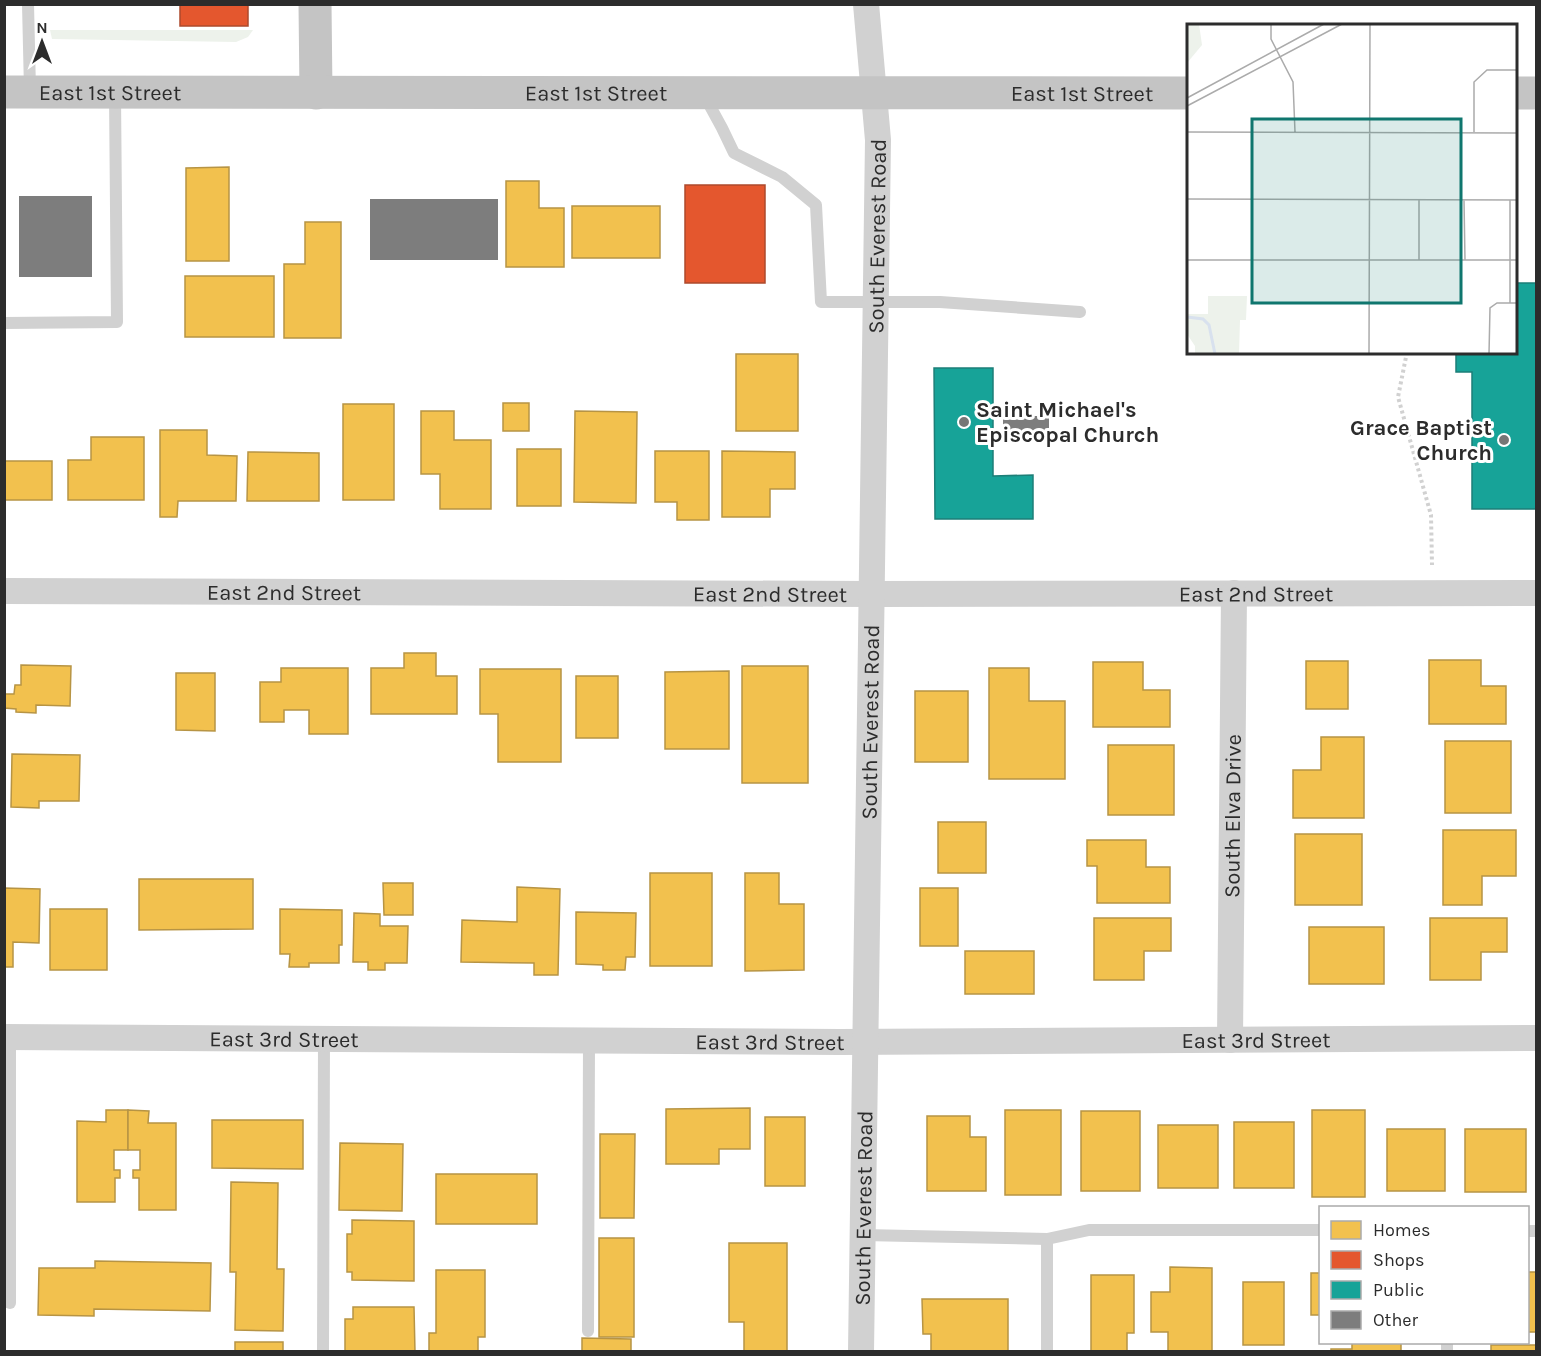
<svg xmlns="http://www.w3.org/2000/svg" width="1541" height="1356" viewBox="0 0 1541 1356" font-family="Karla,sans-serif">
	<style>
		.green { fill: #edf2eb }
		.homes { fill: #f2c14e; stroke: #b79444; stroke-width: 1.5 }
		.shops { fill: #e4572e; stroke: #ad4a2d; stroke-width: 1.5 }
		.public { fill: #17a398; stroke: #1d7f78; stroke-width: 1.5 }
		.building { fill: #7d7d7d }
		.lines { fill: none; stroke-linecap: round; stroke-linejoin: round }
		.path { stroke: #d1d1d1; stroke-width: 4; stroke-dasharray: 3 3; stroke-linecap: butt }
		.lane { stroke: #d1d1d1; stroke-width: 12 }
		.street { stroke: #d1d1d1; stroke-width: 26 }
		.primary { stroke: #c4c4c4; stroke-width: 33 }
		.poi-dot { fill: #767676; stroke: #fff; stroke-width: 2 }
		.labels { text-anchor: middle; stroke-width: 6; stroke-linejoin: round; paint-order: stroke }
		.street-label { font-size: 22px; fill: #2c2c2c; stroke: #fff }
		.poi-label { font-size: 22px; font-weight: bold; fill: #2c2c2c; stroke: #fff; text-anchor: start }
		.inset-river { fill: none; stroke: #d8e1ee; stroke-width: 3 }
		.inset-road { fill: none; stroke: #ababab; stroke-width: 1.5 }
		.view { fill: #0f766e; fill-opacity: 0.15; stroke: #0f766e; stroke-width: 3 }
		.inset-edge { fill: none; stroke: #2c2c2c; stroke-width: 3 }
	</style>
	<rect width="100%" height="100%" fill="#fff"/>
	<path class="green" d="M50,30h203l-5,7 -12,5 -184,-3z"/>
	<g class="homes">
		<path d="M229,167v94h-43v-93z"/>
		<path d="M506,181h33v27h25v59h-58z"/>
		<rect x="572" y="206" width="88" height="52"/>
		<path d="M305,222h36v116h-57v-74h21z"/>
		<rect x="185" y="276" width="89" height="61"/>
		<rect x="736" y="354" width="62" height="77"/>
		<rect x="503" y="403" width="26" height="28"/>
		<rect x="343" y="404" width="51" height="96"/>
		<path d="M421,411h33v29h37v69h-51v-35h-19z"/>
		<path d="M575,411l62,1 -1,91 -62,-1z"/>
		<path d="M160,430h47v25l30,1 -1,45h-58l-1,16h-17z"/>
		<path d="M91,437h53v63h-76v-40h23z"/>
		<rect x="517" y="449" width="44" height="57"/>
		<path d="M655,451h54v69h-32v-18h-22z"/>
		<path d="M722,451l73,1v37h-25v28h-48z"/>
		<path d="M248,452l71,1v48h-72z"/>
		<rect x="4" y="461" width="48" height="39"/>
		<path d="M404,653h32v23h21v38h-86v-46h33z"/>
		<path d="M1429,660h52v26h25v38h-77z"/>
		<rect x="1306" y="661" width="42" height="48"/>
		<path d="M1093,662h50v28h27v37h-77z"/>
		<path d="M21,665l50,1 -1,40 -34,-1v8l-20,-1v-3l-12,-1v-14h10l1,-9h6z"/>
		<rect x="742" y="666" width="66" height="117"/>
		<path d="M281,668h67v66h-39v-24h-25v12h-24v-40h21z"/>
		<path d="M989,668h40v33h36v78h-76z"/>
		<path d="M480,669h81v93h-63v-48h-18z"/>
		<path d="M729,671v78h-64v-77z"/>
		<path d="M176,673h39v58l-39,-1z"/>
		<rect x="576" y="676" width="42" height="62"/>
		<rect x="915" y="691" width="53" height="71"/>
		<path d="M1321,737h43v81h-71v-48h28z"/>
		<rect x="1445" y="741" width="66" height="72"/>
		<rect x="1108" y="745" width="66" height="70"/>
		<path d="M12,754l68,1 -1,46h-40v7l-28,-1z"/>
		<rect x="938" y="822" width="48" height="51"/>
		<path d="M1443,830h73v46h-34v29h-39z"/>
		<rect x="1295" y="834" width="67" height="71"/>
		<path d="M1087,840h59v27h24v36h-73v-37h-10z"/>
		<rect x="650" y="873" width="62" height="93"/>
		<path d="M745,873h34v31h25v66l-59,1z"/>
		<path d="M139,879h114v50l-114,1z"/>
		<path d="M383,883h30v32h-29z"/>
		<path d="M517,887l43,2 -2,86h-24v-12l-73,-1 1,-42 55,2z"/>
		<path d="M4,888l36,1 -1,54 -26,-1v25h-9z"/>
		<rect x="920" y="888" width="38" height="58"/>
		<rect x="50" y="909" width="57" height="61"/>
		<path d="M280,909l62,1v35h-3v18h-30v4h-20l1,-13h-10z"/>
		<path d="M576,912l60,1 -1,44h-9l-1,13h-22v-5l-27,-1z"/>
		<path d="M354,913l26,1v12h28l-1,37h-22v7h-17v-8h-15z"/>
		<path d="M1094,918h77v33h-27v29h-50z"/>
		<path d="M1430,918h77v34h-26v28h-51z"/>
		<rect x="1309" y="927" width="75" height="57"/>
		<rect x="965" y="951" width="69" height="43"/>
		<path d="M750,1108v41h-31v15h-53v-55z"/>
		<path d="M106,1110h22v40h-14v20h6v8h-5v24h-38v-81l29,1z"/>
		<path d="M128,1110l21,1 -1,12h28v87h-37v-32h-6v-8h7v-20h-12z"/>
		<rect x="1005" y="1110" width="56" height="85"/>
		<rect x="1312" y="1110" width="53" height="87"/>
		<rect x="1081" y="1111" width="59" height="80"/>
		<path d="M927,1116h43v21h16v54h-59z"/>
		<rect x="765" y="1117" width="40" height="69"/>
		<path d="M212,1120h91v49l-91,-1z"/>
		<rect x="1234" y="1122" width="60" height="66"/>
		<rect x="1158" y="1125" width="60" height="63"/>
		<rect x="1387" y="1129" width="58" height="62"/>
		<rect x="1465" y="1129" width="61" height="63"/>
		<path d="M600,1134h35l-1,84h-34z"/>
		<path d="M340,1143l63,1 -1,67 -63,-1z"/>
		<rect x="436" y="1174" width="101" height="50"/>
		<path d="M231,1182l47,1 -1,86h7l-1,62 -48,-1 1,-58h-6z"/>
		<path d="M352,1220l62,1v60l-62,-1v-8h-5v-38h5z"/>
		<rect x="599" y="1238" width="35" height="99"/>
		<path d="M729,1243h58v109h-43v-30h-15z"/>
		<path d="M95,1261l116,2 -1,48 -116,-2v7l-56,-1 1,-47h56z"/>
		<path d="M1170,1267l42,1v84h-44v-20h-17v-40h19z"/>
		<path d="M436,1270h49v67h-7v15h-49v-19h7z"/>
		<rect x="1528" y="1272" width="8" height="60"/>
		<rect x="1311" y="1273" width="9" height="42"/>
		<path d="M1091,1275h43v58h-7v19h-36z"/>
		<rect x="1243" y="1282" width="41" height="63"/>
		<path d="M922,1299h86v53h-77v-18h-8z"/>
		<path d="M353,1307h61l1,45h-70v-33h8z"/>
		<path d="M582,1338l49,1v13h-49z"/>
		<rect x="235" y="1342" width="48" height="10"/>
		<path d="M1352,1342h49v10h-70v-3h21z"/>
		<rect x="1491" y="1345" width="45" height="7"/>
	</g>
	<g class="shops">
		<rect x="180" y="4" width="68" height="22"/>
		<rect x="685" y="185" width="80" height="98"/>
	</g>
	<g class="public">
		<path d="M1516,283h20v226h-64v-137h-16v-20h60z"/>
		<path d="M934,368h59v108l40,-1v44h-98z"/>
	</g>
	<g class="building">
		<rect x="19" y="196" width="73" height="81"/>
		<rect x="370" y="199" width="128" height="61"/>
		<rect x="1003" y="416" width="46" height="19"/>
	</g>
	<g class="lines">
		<path class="path" d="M1407,352l-9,45 33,118 1,50"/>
		<g class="lane">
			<path d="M28,4l2,86"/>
			<path d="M704,95l18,33 12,25 48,24 34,28 5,97h119l140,10"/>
			<path d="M4,323l113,-1 -2,-228"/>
			<path d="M10,1038v265"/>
			<path d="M1528,1231h8"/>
			<path d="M863,1235l184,4 42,-9h231"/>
			<path d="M588,1331l1,-290"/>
			<path d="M323,1352l1,-313"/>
			<path d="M1047,1352v-113"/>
			<path d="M1447,1352v-10"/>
		</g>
		<g class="street">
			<path id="s1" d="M4,591l867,3 665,-1"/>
			<path id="s2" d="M4,1037l836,5 696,-4"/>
			<path id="s3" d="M1230,1040l4,-447"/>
			<path id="s4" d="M861,1352l17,-1212 -12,-136"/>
		</g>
		<g class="primary">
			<path d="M315,4l1,89"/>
			<path id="s5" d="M4,92l1184,1"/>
			<path d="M1516,93h20"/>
		</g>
	</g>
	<g class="poi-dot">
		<circle cx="964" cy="422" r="6"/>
		<circle cx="1504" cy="440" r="6"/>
	</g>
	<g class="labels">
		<g class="street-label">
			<text dy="8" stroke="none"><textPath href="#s5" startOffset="106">East 1st Street</textPath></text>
			<text dy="8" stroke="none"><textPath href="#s5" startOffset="592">East 1st Street</textPath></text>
			<text dy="8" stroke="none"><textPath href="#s5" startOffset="1078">East 1st Street</textPath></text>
			<text dy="8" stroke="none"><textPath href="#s4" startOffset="1116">South Everest Road</textPath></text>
			<text dy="8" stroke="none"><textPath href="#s1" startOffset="280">East 2nd Street</textPath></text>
			<text dy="8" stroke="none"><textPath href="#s1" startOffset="1252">East 2nd Street</textPath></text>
			<text dy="8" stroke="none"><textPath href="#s1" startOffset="766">East 2nd Street</textPath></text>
			<text dy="8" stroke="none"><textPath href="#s4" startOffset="630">South Everest Road</textPath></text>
			<text dy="8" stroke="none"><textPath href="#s3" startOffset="224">South Elva Drive</textPath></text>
			<text dy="8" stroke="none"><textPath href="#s2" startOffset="280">East 3rd Street</textPath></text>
			<text dy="8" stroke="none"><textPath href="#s2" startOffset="1252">East 3rd Street</textPath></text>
			<text dy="8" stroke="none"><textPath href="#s2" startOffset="766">East 3rd Street</textPath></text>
			<text dy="8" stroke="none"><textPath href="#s4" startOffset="144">South Everest Road</textPath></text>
		</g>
		<g class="poi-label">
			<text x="976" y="417">Saint Michael's<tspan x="976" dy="25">Episcopal Church</tspan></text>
			<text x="1492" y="435" text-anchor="end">Grace Baptist<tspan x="1492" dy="25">Church</tspan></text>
		</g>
	</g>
	<g transform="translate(1187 24)">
		<rect width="330" height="330" fill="#fff"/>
		<path d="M0,0h12l3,21 -15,18zM21,272h39l-1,24h-6l-1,34h-44v-8l-8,-12v-20h21z" fill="#edf2eb"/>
		<path class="inset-river" d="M0,293l16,2 6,6 6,29"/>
		<path class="inset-road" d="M84,0v15l22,43 2,50M0,74l137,-74M0,82l155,-82M0,108l330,1M287,108v-50l13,-12h30M0,175l330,1M277,176l1,60M0,236h330M232,236v-60M323,279v-103M182,330l1,-330M302,330l1,-46 7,-5h20"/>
		<path class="view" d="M65,95h209v184h-209z"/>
		<rect width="330" height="330" class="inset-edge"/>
	</g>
	<rect width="1541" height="1356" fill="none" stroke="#2c2c2c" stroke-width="12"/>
	<rect x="1319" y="1206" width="210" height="138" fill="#ffffff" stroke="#ababab" stroke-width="1.5"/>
	<rect x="1331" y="1221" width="30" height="18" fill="#f2c14e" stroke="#ababab" stroke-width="1.5"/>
	<text x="1373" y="1236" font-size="18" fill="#2c2c2c">Homes</text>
	<rect x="1331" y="1251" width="30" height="18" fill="#e4572e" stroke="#ababab" stroke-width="1.5"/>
	<text x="1373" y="1266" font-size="18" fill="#2c2c2c">Shops</text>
	<rect x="1331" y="1281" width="30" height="18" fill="#17a398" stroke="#ababab" stroke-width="1.5"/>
	<text x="1373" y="1296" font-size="18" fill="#2c2c2c">Public</text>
	<rect x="1331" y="1311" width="30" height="18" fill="#7d7d7d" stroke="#ababab" stroke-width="1.5"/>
	<text x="1373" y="1326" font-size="18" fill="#2c2c2c">Other</text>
	<g transform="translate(42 42)" stroke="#ffffff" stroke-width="4.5" paint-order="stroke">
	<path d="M0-4.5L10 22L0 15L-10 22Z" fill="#2c2c2c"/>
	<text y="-9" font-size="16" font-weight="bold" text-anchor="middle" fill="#2c2c2c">N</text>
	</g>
</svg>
